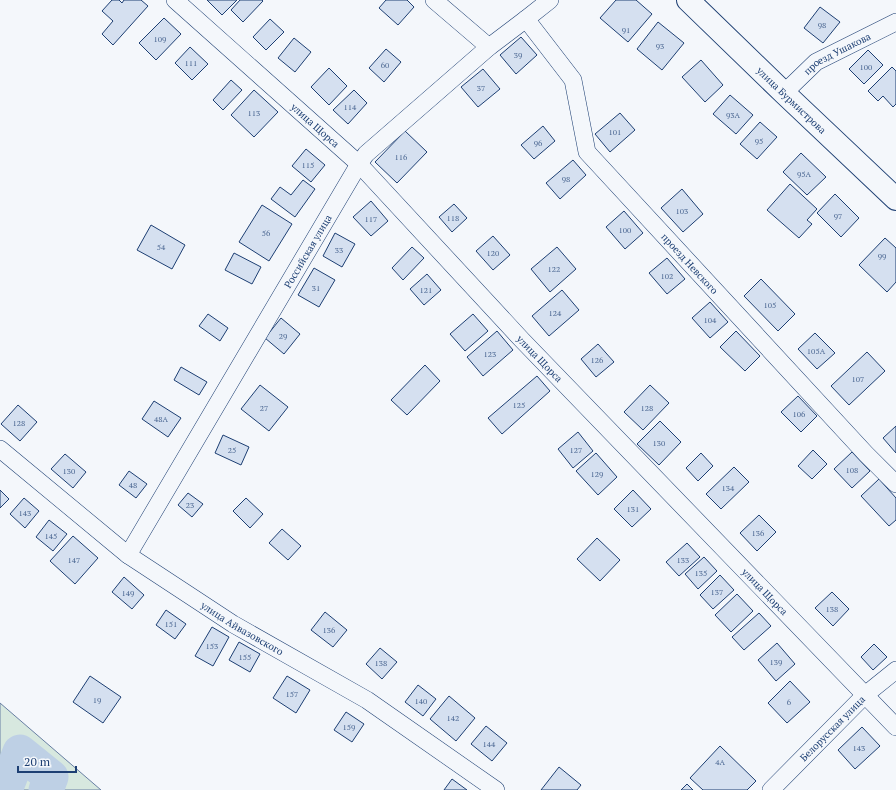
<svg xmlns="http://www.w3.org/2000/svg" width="896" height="790" viewBox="0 0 896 790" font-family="'PT Serif',serif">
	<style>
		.green { fill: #d7e8df; stroke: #687fa3 }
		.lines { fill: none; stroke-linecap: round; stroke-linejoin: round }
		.river { stroke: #bed0e5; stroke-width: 35 }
		.building { fill: #d5e0f0; stroke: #1d3f73 }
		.minor-casing { stroke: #1d3f73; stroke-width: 18 }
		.tertiary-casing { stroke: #1d3f73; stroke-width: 24 }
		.minor { stroke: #f4f7fb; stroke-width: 17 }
		.tertiary { stroke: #f4f7fb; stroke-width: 22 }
		.labels { text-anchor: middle; stroke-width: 3; stroke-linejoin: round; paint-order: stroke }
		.number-label { font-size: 8px; fill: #4b6792 }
		.street-label { font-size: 10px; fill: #1d3f73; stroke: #f4f7fb }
	</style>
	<rect width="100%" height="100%" fill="#f4f7fb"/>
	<path class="green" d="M0,703l101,87h-101z"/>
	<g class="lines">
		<path class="river" d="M5,790l15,-38 31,25 -5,13"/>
	</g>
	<g class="building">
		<path d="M112,0h7l3,3 2,-3h17l7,6 -35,39 -11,-11 11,-13 -11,-10z"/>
		<path d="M207,0h30l-15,15z"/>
		<path d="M240,0h22l1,1 -20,21 -12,-12z"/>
		<path d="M386,0h21l7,7 -16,18 -19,-17z"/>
		<path d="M616,0h20l16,14 -24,28 -28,-24z"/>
		<path d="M820,7l20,15 -17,21 -19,-15z"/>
		<path d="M164,18l17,16 -25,26 -17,-17z"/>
		<path d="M270,19l14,13 -18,18 -13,-13z"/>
		<path d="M658,22l26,21 -22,27 -25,-21z"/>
		<path d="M521,37l16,18 -21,19 -16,-19z"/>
		<path d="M294,38l17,14 -16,20 -17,-14z"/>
		<path d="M190,47l18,17 -16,16 -17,-17z"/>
		<path d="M386,49l15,13 -17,20 -15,-14z"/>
		<path d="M868,50l15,15 -19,19 -15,-15z"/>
		<path d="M701,60l22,25 -18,17 -23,-25z"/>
		<path d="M892,67l4,4v33l-3,3 -10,-11 -5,5 -10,-10z"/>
		<path d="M329,68l18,18 -18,19 -18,-18z"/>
		<path d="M483,69l17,20 -22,18 -17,-20z"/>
		<path d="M231,80l11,10 -19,20 -10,-10z"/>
		<path d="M254,90l24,22 -24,25 -23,-22z"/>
		<path d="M354,90l13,13 -19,21 -15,-14z"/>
		<path d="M730,95l23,20 -17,19 -23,-20z"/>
		<path d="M620,113l15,17 -25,22 -15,-18z"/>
		<path d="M760,122l17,15 -20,22 -17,-15z"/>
		<path d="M543,126l12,15 -21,18 -13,-14z"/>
		<path d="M405,131l22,21 -30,31 -22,-21z"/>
		<path d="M306,149l19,16 -14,17 -19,-16z"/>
		<path d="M801,153l25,24 -19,18 -24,-23z"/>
		<path d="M573,160l13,15 -26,24 -14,-16z"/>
		<path d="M303,180l12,9 -20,28 -24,-18 9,-12 11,8z"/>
		<path d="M790,184l27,25 -10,11 5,4 -13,14 -32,-28z"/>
		<path d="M682,189l21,25 -20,18 -22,-24z"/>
		<path d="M835,194l24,24 -18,19 -24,-24z"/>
		<path d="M371,201l17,20 -17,15 -18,-19z"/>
		<path d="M454,204l13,14 -15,14 -13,-15z"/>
		<path d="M262,205l30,19 -23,37 -30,-19z"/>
		<path d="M624,211l19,22 -18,16 -19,-22z"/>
		<path d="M151,225l34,20 -13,24 -35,-19z"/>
		<path d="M335,233l20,11 -13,23 -19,-11z"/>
		<path d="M493,236l17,19 -17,15 -17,-19z"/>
		<path d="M885,238l11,10v34l-9,10 -28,-27z"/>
		<path d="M412,247l12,11 -21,22 -11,-12z"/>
		<path d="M557,247l19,22 -26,23 -19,-23z"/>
		<path d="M234,253l27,14 -9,17 -27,-14z"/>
		<path d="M667,258l18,21 -18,15 -18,-21z"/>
		<path d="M314,268l21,12 -16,27 -21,-12z"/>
		<path d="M427,274l14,16 -17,15 -14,-16z"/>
		<path d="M761,279l34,35 -17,17 -34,-35z"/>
		<path d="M562,290l17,20 -30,26 -17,-20z"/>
		<path d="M710,302l18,20 -18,16 -18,-20z"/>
		<path d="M208,314l20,14 -8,13 -21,-15z"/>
		<path d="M473,314l15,17 -23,20 -15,-17z"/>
		<path d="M281,318l19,16 -16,20 -19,-16z"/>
		<path d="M497,331l16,19 -30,26 -16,-19z"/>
		<path d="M736,331l24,25 -15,15 -25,-24z"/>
		<path d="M815,333l20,20 -18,16 -19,-20z"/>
		<path d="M598,344l16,18 -18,15 -15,-18z"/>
		<path d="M867,352l18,19 -36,34 -18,-19z"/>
		<path d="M425,365l15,16 -33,34 -16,-15z"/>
		<path d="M181,367l26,15 -8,13 -25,-15z"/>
		<path d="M537,376l13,15 -48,43 -14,-16z"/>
		<path d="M260,385l28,22 -19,24 -28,-22z"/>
		<path d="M650,385l19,18 -26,27 -19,-18z"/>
		<path d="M798,396l19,20 -16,16 -20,-20z"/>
		<path d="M154,401l27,17 -13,19 -26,-18z"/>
		<path d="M18,405l19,17 -17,19 -19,-17z"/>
		<path d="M660,421l21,21 -22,23 -22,-21z"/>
		<path d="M896,426v27l-13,-15z"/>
		<path d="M578,432l15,19 -20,17 -15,-19z"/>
		<path d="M223,435l26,12 -8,18 -26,-12z"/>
		<path d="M813,450l14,14 -15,15 -14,-13z"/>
		<path d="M852,452l18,19 -18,17 -18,-19z"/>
		<path d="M596,453l21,24 -19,18 -22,-24z"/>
		<path d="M701,453l12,13 -15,15 -12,-13z"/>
		<path d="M65,454l21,18 -13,16 -22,-19z"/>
		<path d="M734,467l15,15 -28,27 -15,-15z"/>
		<path d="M129,471l18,13 -11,14 -17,-13z"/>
		<path d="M879,479l17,19v22l-7,6 -28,-30z"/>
		<path d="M0,490l9,9 -9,9z"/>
		<path d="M633,490l18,19 -19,18 -18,-18z"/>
		<path d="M188,493l15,11 -11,13 -14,-12z"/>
		<path d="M24,498l15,13 -14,17 -15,-14z"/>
		<path d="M246,498l17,16 -13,14 -17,-17z"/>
		<path d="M759,515l17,17 -19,19 -17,-18z"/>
		<path d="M49,520l18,14 -14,17 -17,-14z"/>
		<path d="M282,529l19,17 -13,14 -19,-17z"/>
		<path d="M73,536l25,22 -23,26 -25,-23z"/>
		<path d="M597,538l23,22 -20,21 -23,-22z"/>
		<path d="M687,543l13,14 -21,19 -13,-14z"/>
		<path d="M704,557l13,14 -19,18 -13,-15z"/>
		<path d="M720,575l14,15 -21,19 -13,-14z"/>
		<path d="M124,577l20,18 -12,14 -20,-17z"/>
		<path d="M832,592l17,17 -16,17 -18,-18z"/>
		<path d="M737,594l16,17 -22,21 -16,-17z"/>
		<path d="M166,610l20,14 -11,15 -19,-14z"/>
		<path d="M325,612l22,18 -14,17 -22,-17z"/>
		<path d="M759,613l12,13 -27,24 -12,-13z"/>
		<path d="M212,627l17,10 -16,29 -18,-10z"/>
		<path d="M239,642l21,12 -10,18 -21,-12z"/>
		<path d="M777,643l18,21 -19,17 -18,-21z"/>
		<path d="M874,644l13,13 -14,13 -12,-13z"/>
		<path d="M380,648l17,14 -15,17 -16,-15z"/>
		<path d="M90,676l31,21 -18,26 -30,-21z"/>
		<path d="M287,676l23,14 -14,23 -23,-15z"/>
		<path d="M790,681l20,21 -23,21 -19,-20z"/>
		<path d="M418,685l18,14 -13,17 -18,-14z"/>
		<path d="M449,696l26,22 -19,23 -26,-22z"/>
		<path d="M346,712l18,12 -12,18 -18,-12z"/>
		<path d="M486,726l21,17 -15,18 -21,-17z"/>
		<path d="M862,727l18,19 -25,23 -17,-19z"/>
		<path d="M720,746l36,35 -9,9h-44l-13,-12z"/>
		<path d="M559,767l22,18 -4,5h-36z"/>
		<path d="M452,779l15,11h-23z"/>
		<path d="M687,784l6,6h-12z"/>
	</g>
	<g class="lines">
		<defs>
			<g id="minor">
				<path id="s1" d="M175,0l184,164 163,176 374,387"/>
				<path d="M434,0l55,47"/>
				<path id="s2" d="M526,19l47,61 14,72 279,302 30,30"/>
				<path id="s3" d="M784,93l32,-31 80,-40"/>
				<path id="s4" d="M0,449l128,106 105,69 134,76 129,90"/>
				<path id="s5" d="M128,555l231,-391 7,-10 123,-107 37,-28 24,-19"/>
				<path id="s6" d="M771,790l94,-95 31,-25"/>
			</g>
			<g id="tertiary">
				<path id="s7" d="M688,0l96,93 112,106"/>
			</g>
		</defs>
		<use href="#minor" class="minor-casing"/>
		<use href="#tertiary" class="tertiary-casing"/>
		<use href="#minor" class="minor"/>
		<use href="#tertiary" class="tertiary"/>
	</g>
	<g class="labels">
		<g class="number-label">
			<text x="822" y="28">98</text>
			<text x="626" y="33">91</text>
			<text x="160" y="42">109</text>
			<text x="660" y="49">93</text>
			<text x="518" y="58">39</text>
			<text x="191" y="66">111</text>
			<text x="385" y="68">60</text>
			<text x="866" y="70">100</text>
			<text x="481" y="91">37</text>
			<text x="350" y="110">114</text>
			<text x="254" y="116">113</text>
			<text x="733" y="118">93А</text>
			<text x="615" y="135">101</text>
			<text x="759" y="144">95</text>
			<text x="538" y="146">96</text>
			<text x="401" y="160">116</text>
			<text x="308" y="168">115</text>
			<text x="804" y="177">95А</text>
			<text x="566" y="182">98</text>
			<text x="682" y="214">103</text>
			<text x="838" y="219">97</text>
			<text x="453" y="221">118</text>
			<text x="371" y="222">117</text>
			<text x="625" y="233">100</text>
			<text x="266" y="236">56</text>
			<text x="161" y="250">54</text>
			<text x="339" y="253">33</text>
			<text x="493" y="256">120</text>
			<text x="882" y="259">99</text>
			<text x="554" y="272">122</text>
			<text x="667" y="279">102</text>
			<text x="316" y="291">31</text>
			<text x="426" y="293">121</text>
			<text x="770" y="308">105</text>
			<text x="555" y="316">124</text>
			<text x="710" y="323">104</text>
			<text x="283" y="339">29</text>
			<text x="816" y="354">105А</text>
			<text x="490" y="357">123</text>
			<text x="597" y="363">126</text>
			<text x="858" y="382">107</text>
			<text x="519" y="408">125</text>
			<text x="264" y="411">27</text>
			<text x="647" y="411">128</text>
			<text x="799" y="417">106</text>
			<text x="161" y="422">48А</text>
			<text x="19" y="426">128</text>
			<text x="659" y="446">130</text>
			<text x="232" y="453">25</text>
			<text x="576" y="453">127</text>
			<text x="852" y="473">108</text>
			<text x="69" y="474">130</text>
			<text x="597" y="477">129</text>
			<text x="133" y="488">48</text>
			<text x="728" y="491">134</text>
			<text x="190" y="508">23</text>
			<text x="633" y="512">131</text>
			<text x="25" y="516">143</text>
			<text x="758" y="536">136</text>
			<text x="51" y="539">145</text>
			<text x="74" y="563">147</text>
			<text x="683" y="563">133</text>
			<text x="701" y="576">135</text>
			<text x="717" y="595">137</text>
			<text x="128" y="596">149</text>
			<text x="832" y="612">138</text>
			<text x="171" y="627">151</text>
			<text x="329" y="633">136</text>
			<text x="212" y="649">153</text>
			<text x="245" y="660">155</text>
			<text x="776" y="665">139</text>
			<text x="381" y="666">138</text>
			<text x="292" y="697">157</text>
			<text x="97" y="703">19</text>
			<text x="421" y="704">140</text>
			<text x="789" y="705">6</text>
			<text x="453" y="721">142</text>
			<text x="349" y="730">159</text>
			<text x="489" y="747">144</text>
			<text x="859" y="751">143</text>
			<text x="720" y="765">4А</text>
		</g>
		<g class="street-label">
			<text dy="4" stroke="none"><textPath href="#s3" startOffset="67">проезд Ушакова</textPath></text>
			<text dy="4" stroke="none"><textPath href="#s7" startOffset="144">улица Бурмистрова</textPath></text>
			<text dy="4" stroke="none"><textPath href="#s1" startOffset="188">улица Щорса</textPath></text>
			<text dy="4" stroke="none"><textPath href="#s5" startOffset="353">Российская улица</textPath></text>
			<text dy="4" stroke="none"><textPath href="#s2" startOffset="302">проезд Невского</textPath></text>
			<text dy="4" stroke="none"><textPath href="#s1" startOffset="512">улица Щорса</textPath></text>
			<text dy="4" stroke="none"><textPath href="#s1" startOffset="836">улица Щорса</textPath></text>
			<text dy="4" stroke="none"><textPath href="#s4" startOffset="302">улица Айвазовского</textPath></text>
			<text dy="4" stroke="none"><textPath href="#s6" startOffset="87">Белорусская улица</textPath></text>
		</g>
	</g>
	<path d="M18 766v6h58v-6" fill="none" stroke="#1d3f73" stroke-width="2"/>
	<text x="24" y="766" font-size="12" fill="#1d3f73" stroke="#f4f7fb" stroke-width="3" paint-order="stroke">20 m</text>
</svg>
